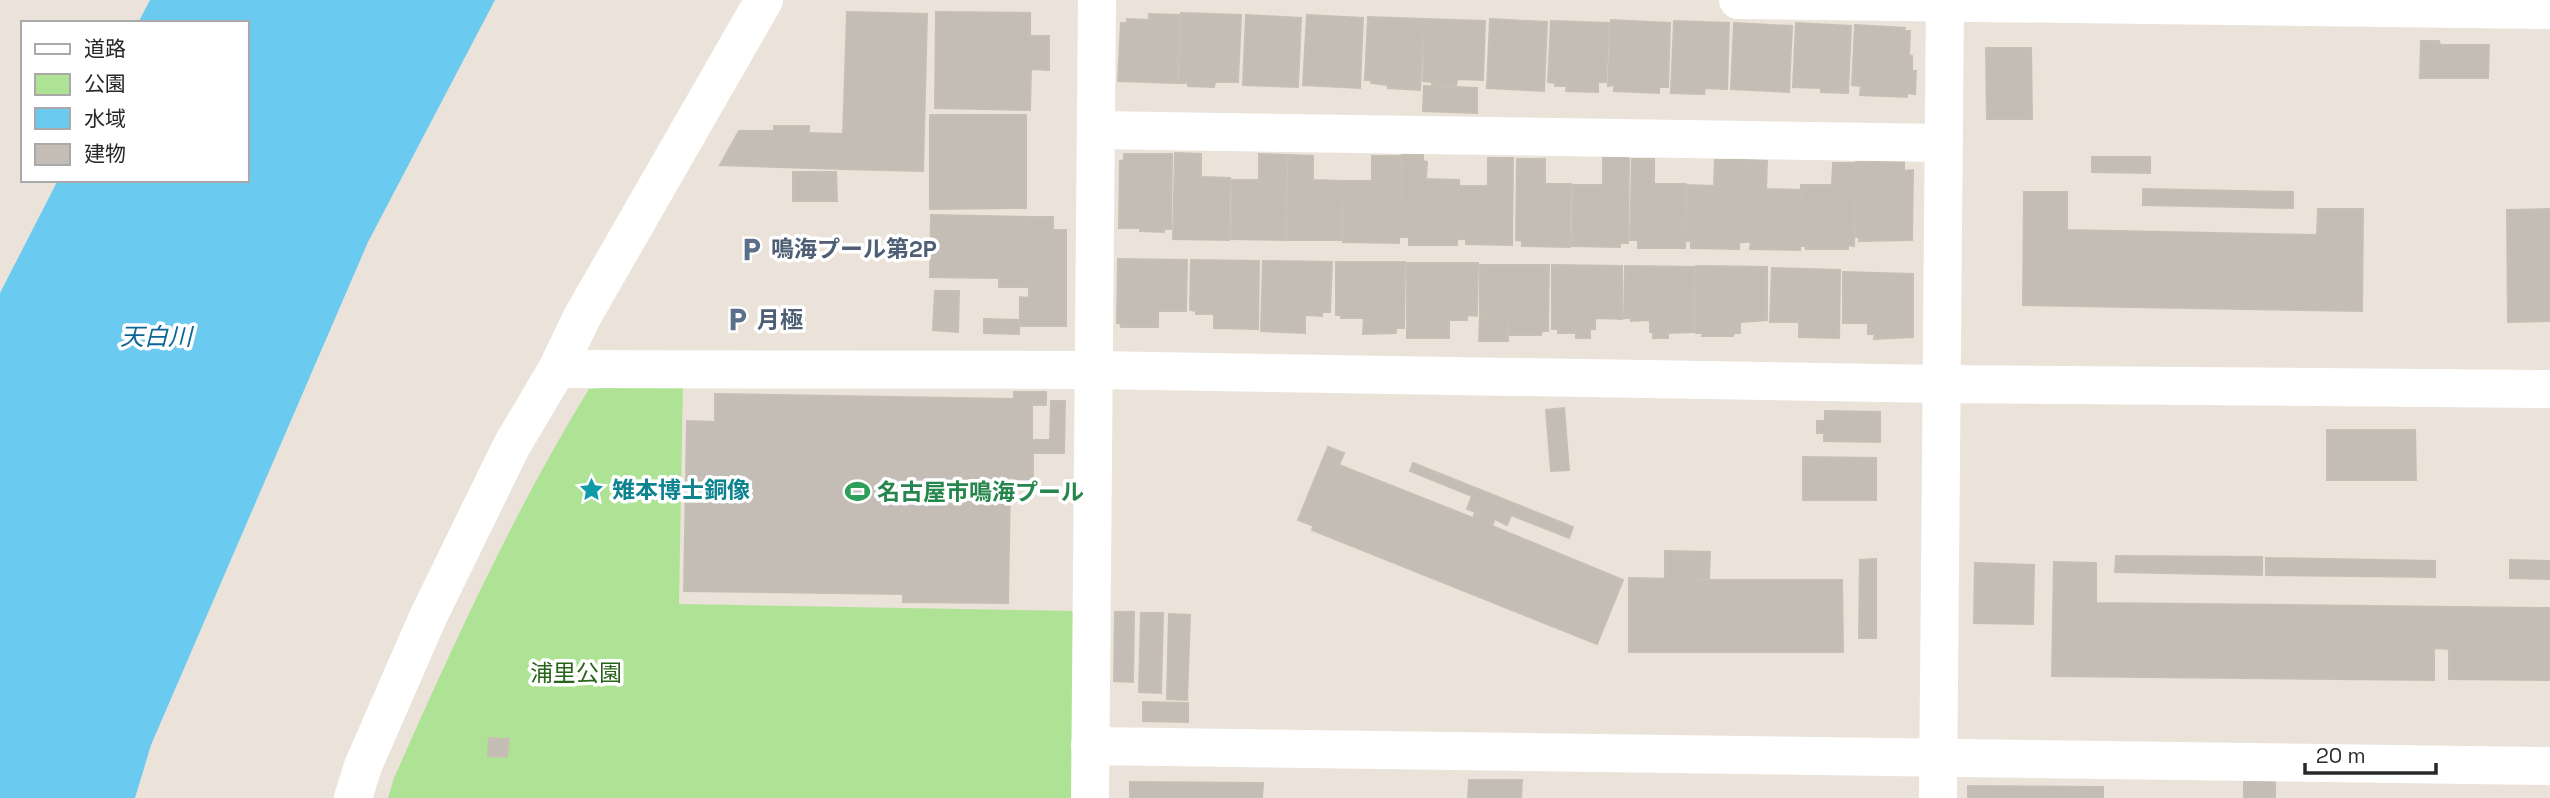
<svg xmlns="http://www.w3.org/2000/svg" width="2550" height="798" viewBox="0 0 2550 798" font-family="'Space Grotesk','Noto Sans JP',sans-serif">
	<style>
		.green { fill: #aee295 }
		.water { fill: #6acaef }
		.building { fill: #c3bdb6; stroke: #c6bfb3; stroke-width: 2 }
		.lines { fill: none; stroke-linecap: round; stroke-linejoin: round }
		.minor { stroke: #fff; stroke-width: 38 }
		.labels { text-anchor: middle; stroke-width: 7; stroke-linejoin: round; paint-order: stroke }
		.service-label { font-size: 23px; font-weight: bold; fill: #4e5e75; stroke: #fff; text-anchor: start }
		.culture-label { font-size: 23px; font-weight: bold; fill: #0d838f; stroke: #fff; text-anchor: start }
		.leisure-label { font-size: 23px; font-weight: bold; fill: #27864d; stroke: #fff; text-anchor: start }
		.park-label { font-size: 23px; fill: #276419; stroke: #fff }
		.water-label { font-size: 24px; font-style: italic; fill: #0c6698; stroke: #fff }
	</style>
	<rect width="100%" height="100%" fill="#ebe3d9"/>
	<path class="green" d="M683,381l-4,223 395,7 -2,187h-684l6,-20c59,-133 119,-265 195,-389z"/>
	<path class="water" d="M150,0h345l-127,242 -217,503 -16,53h-135v-505l58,-113h189v-157h-109z"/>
	<g class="building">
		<path d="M847,12l80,2 -4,157 -81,-2z"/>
		<path d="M936,12l94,1v23h19v34l-18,-1 -1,41 -95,-2z"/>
		<path d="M1181,13l60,2 -3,67h-23l-1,5 -26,-1v-3h-9z"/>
		<path d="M1149,14l31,1 -3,68 -59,-2 3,-58h6v-4l22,1z"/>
		<path d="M1246,15l55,3 -3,69 -55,-2z"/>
		<path d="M1307,15l56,3 -3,70 -57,-3z"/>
		<path d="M1368,17l56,2 -4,71 -32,-2v-3l-17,-2 1,-3h-7z"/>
		<path d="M1425,19l60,2 -2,59 -26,-1 -1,7 -24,-1v-3l-9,-1z"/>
		<path d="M1490,19l57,3 -3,69 -57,-3z"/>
		<path d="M1611,20l59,3 -2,64h-9v6l-45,-2v-6l-6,1z"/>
		<path d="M1551,21l58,2 -3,59h-8v10l-32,-1 1,-5h-12v-3l-7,-1z"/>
		<path d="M1674,21l55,2 -2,66 -22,-1 -1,6 -33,-1z"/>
		<path d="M1734,23l58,3 -3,66 -58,-3z"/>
		<path d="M1796,23l55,3 -3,67 -27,-1v-4l-28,-1z"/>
		<path d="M1855,25l50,3 -1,3h6l-1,24 3,1v15h4l-1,23 -8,-1v4l-47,-2 1,-9 -9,-1z"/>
		<path d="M2421,41h18l1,4h49l-1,33h-68z"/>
		<path d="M1986,48h45l1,71h-45z"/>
		<path d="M1424,86l53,2v25l-54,-2z"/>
		<path d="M930,115h96v93l-96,1z"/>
		<path d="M774,126h35v7l34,1 -1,35 -122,-4 19,-34h35z"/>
		<path d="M1175,153l26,1v23l29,1 -1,62 -56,-1z"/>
		<path d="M1124,154h48l-1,75h-7v3l-24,-1v-3h-21l1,-67 4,-1z"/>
		<path d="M1259,154l28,1 -1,85 -55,-1 1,-59h27z"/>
		<path d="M1289,155l24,1v24l30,1 -1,59h-55z"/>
		<path d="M1402,155h21v6l4,1 -1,17 33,1 -2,65h-48v-8h-9z"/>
		<path d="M1372,156h29l-2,87 -56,-1 1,-61h28z"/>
		<path d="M1603,157h26l-1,86h-8v4l-48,-1 1,-61h30z"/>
		<path d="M2092,157h58v16l-58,-1z"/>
		<path d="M1488,158h25l-1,87 -46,-1v-5h-8l1,-53h29z"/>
		<path d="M1517,159h28v25h26l-1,63 -48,-1v-5l-6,-1z"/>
		<path d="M1632,159h22v25h32l-1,64h-47v-8h-8z"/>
		<path d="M1715,160h29l-1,82 -4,1v6l-48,-1v-7h-5l1,-56 27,1z"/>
		<path d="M1745,160l22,1 -1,28 34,1v60l-50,-1 1,-7h-7z"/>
		<path d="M1856,162h48v9l9,-1 -1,70 -53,1v-4h-3z"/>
		<path d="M1833,163h23l-2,83 -6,-1v4h-42l-1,-3h-5l1,-61h31z"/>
		<path d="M793,172h43l1,29h-44z"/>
		<path d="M2143,189l150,3v16l-150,-3z"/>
		<path d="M2024,192h43v38l250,5 1,-26h45l-1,102 -339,-6z"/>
		<path d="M2549,209l1,112 -42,1 -1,-112z"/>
		<path d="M931,215l98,2v70h-30v-9l-69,-1z"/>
		<path d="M1029,217h24v13h13v96h-46v-29l9,1z"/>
		<path d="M1118,259l69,1 -1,51h-28v16h-37l-1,-4h-3z"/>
		<path d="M1191,260l68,1 -1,68 -44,-1v-14h-18v-3l-6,-1z"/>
		<path d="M1263,261l69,1 -2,50h-8v4l-17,-1v18l-44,-2z"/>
		<path d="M1336,262h69l-1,66h-8v5l-33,1 1,-16h-23v-3h-5z"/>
		<path d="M1407,263h71l-1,53 -10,-1v5h-18v18h-42z"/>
		<path d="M1480,265h69l-1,66h-6l-1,4h-33v-17h-22v-3l-6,1z"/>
		<path d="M1552,265l70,1v53l-27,-1v11h-5v9h-14v-5h-18v-4h-6z"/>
		<path d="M1625,266l70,1 -1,65 -26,1v5h-15v-6h-3v-12l-19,1v-3h-7z"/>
		<path d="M1696,266l71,1v53l-27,2v11h-6l-1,3h-31l1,-3h-7z"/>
		<path d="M1772,268l68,2 -1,68 -40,-1v-15h-29z"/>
		<path d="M1843,272l70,2v63l-39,2 1,-5h-7v-11h-25z"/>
		<path d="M935,291h24l-1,41 -25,-2z"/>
		<path d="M1486,315v3h22v23h-29l1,-25z"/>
		<path d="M984,319l35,1v14l-35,-1z"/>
		<path d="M1014,392h32v13h-14v35h18l1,-39h14l-1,52h-31v32l-23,-1 -2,119 -105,-1v-8l-219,-3 3,-170 28,1v-28l299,5z"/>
		<path d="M1564,408l5,62 -18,1 -5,-61z"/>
		<path d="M1825,411l55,1v30l-56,-1v-8h-7v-12h8z"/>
		<path d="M2327,430h88l1,50h-89z"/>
		<path d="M1328,447l16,6 -30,73 -16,-6z"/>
		<path d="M1803,457l73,1v42h-73z"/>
		<path d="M1413,463l160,64 -4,11 -58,-23 -4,10 -12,-6 5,-14 -19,-7 -6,14 -8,-3 5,-13 -62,-25z"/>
		<path d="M1339,465l134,53 8,-20 19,7 -8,21 131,54 -26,64 -285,-114z"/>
		<path d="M1665,551l45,1 -1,27 -16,1v-24h-18v23h-10z"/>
		<path d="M1675,556h18v24h149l1,72h-214v-74l46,1z"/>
		<path d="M2116,556l146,1v18l-147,-3z"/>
		<path d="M2266,558l169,3v16l-169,-2z"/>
		<path d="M1876,559v79h-17l1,-78z"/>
		<path d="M2510,560l40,1v18l-40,-1z"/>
		<path d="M2054,562l42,1v40l454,5v72l-101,-1v-30l-15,-1v32l-382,-4z"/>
		<path d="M1975,563l59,2 -1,59 -59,-1z"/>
		<path d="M1115,612h19l-1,70 -19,-1z"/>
		<path d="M1141,613h22l-2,80 -22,-1z"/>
		<path d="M1169,614l21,1 -3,85 -20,-1z"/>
		<path d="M1143,702l45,1v19l-45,-1z"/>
		<path d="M489,738l20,1 -2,18 -19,-1z"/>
		<path d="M1469,780h53l-1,18h-53z"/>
		<rect x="2244" y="781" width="31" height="17"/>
		<path d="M1130,782l133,1 -1,15h-132z"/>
		<path d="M1968,786l135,1v11h-135z"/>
	</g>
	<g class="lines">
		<g class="minor">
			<path d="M1738,0l812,10"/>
			<path d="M1096,130l848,13"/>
			<path d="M557,369l536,1 848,14 609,5"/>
			<path d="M1090,746l1460,20"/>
			<path d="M353,798l10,-32 65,-149 83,-170 46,-78 25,-52 182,-317"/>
			<path d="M1090,798l7,-798"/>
			<path d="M1938,798l7,-798"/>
		</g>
	</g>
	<defs>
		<symbol id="parking-bare" viewBox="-9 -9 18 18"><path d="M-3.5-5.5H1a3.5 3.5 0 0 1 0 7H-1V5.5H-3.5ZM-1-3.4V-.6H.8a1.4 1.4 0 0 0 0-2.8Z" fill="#5c6f8a" stroke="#fff" stroke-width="2.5" paint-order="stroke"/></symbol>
		<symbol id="sight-bare" viewBox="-9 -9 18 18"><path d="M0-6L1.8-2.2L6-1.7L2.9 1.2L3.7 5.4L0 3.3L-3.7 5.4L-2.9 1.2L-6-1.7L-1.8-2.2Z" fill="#0f9aa8" stroke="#fff" stroke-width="2.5" paint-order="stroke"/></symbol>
		<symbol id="stadium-bare" viewBox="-9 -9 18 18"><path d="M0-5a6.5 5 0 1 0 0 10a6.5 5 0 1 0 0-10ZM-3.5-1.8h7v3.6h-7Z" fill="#2e9e5b" stroke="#fff" stroke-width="2.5" paint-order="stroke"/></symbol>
	</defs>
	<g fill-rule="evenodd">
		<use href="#parking-bare" x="734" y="232" width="35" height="35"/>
		<use href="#parking-bare" x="720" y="302" width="35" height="35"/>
		<use href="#sight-bare" x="574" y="472" width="35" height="35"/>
		<use href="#stadium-bare" x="840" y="474" width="35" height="35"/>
	</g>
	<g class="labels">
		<g class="service-label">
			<text x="771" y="257">鳴海プール第2P</text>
			<text x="757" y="328">月極</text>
		</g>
		<g class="culture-label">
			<text x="612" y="498">雉本博士銅像</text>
		</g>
		<g class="leisure-label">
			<text x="877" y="500">名古屋市鳴海プール</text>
		</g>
		<g class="park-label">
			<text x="576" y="681">浦里公園</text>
		</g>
		<g class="water-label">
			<text x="156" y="345">天白川</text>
		</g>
	</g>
	<rect x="21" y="21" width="228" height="161" fill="#ffffff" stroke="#a9a9a9" stroke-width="2"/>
	<rect x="35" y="44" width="35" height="10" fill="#ffffff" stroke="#a9a9a9" stroke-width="2"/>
	<text x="84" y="56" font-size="21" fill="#282828">道路</text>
	<rect x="35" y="74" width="35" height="21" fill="#aee295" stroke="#a9a9a9" stroke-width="2"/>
	<text x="84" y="91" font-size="21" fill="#282828">公園</text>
	<rect x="35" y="108" width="35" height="21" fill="#6acaef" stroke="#a9a9a9" stroke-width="2"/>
	<text x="84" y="126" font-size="21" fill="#282828">水域</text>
	<rect x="35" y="144" width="35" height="21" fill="#c3bdb6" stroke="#a9a9a9" stroke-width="2"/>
	<text x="84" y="161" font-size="21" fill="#282828">建物</text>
	<path d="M2305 763v10h131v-10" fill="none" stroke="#282828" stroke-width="3.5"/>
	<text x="2316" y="763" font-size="21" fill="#282828" stroke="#ffffff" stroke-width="5" paint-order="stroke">20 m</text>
</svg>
